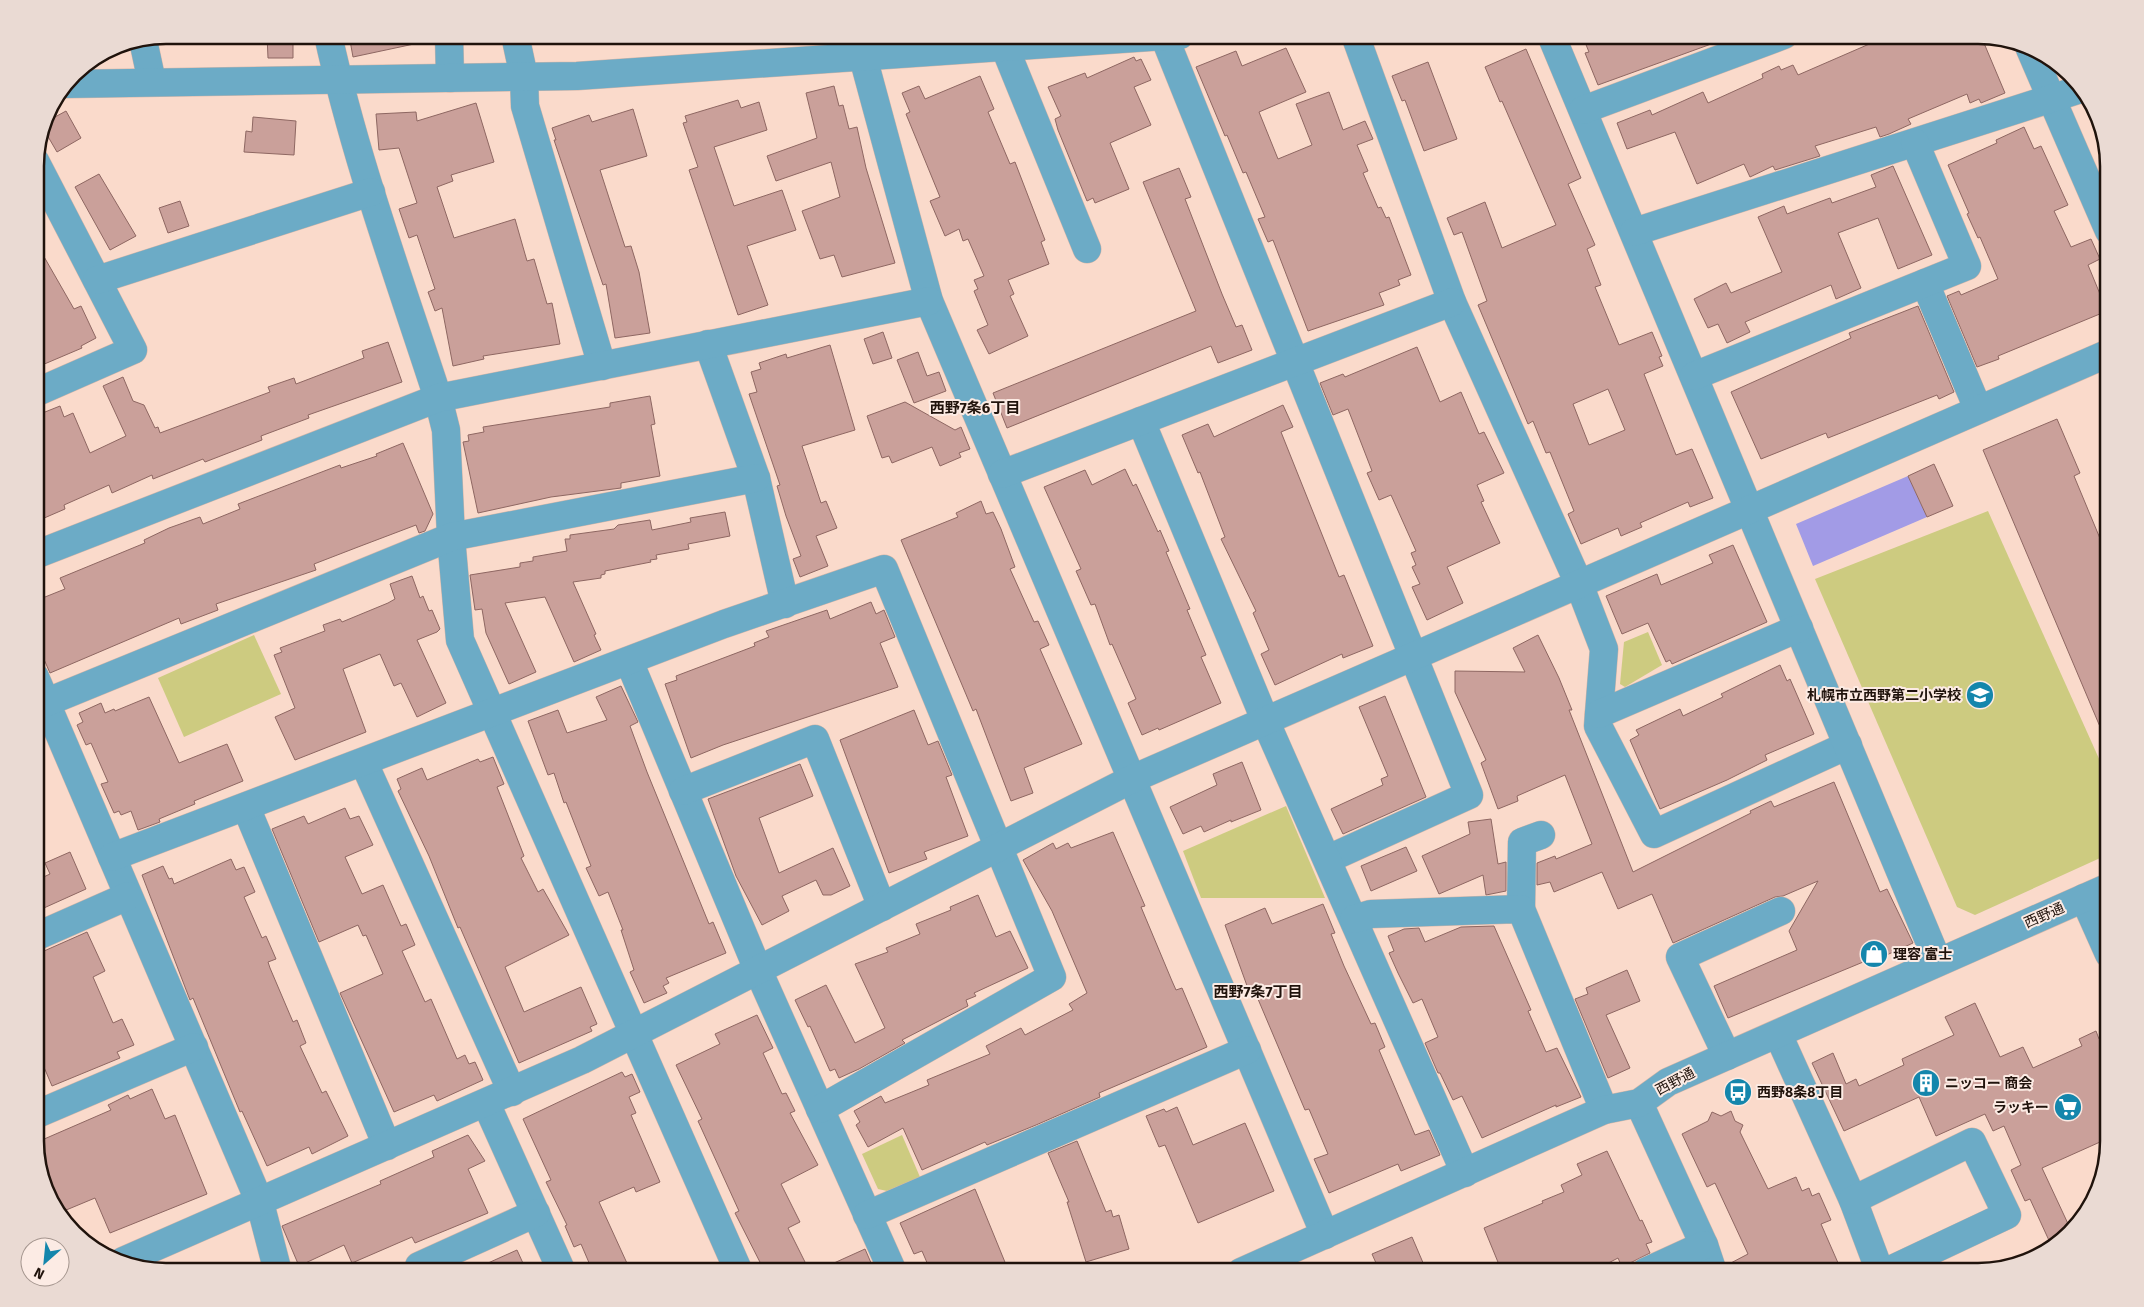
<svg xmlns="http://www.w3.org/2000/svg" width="2144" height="1307" viewBox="0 0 2144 1307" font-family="'Fira Sans','Noto Sans JP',sans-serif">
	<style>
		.green { fill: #cdcb80 }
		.water { fill: #a29be6 }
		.building { fill: #caa09a; stroke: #8e6762; fill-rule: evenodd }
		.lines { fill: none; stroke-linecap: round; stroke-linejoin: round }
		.minor-casing { stroke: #d3b6a9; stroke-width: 29 }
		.minor { stroke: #6cabc6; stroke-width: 28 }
		.labels { text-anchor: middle; stroke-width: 4; stroke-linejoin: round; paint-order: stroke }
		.poi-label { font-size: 14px; font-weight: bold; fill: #20130c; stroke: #fcebe4; text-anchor: start }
		.street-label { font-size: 14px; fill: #20130c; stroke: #fcebe4 }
		.neighbourhood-label { font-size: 15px; font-weight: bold; fill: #20130c; stroke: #fcebe4 }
		.rim { fill: none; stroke: #20130c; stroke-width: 2.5 }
	</style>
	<rect width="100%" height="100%" fill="#fadacb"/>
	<g class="green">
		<path d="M1988,511l121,270v73l-134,61 -18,-8 -142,-328z"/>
		<path d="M1648,632l14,33 -37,22 -5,-3 4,-42z"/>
		<path d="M254,635l27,59 -97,43 -26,-59z"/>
		<path d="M1286,806l39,92h-124l-18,-47z"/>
		<path d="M902,1135l18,42 -33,14 -9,-2 -16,-35z"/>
	</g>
	<path class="water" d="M1908,476l19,41 -114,49 -17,-42z"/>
	<g class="building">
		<path d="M267,35h26v23h-25z"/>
		<path d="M349,35h64l1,9 -61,13z"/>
		<path d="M1582,35h143v4l-127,46 -13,-32 4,-1z"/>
		<path d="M1890,35l91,1 24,57 -24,10 -2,-4 -9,4 -3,-9 -59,25 3,5 -22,10 -9,3 -4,-10 -61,19 5,10 -45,14 -2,-4 -23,11 -6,-13 -47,20 -22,-52 -48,17 -10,-26 33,-13 2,5 51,-23 5,11 55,-25 -1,-4 17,-8 2,4 12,-5 5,10z"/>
		<path d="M1286,48l20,44 -47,20 19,47 34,-14 -16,-41 33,-12 14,38 22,-9 8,18 -16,6 11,26 -5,2 15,35 3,-1 5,11 3,-1 22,58 -13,5 2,5 -21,8 5,12 -76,26 -35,-91 -5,2 -10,-23 7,-2 -19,-45 -3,1 -16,-38 -2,1 -29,-69 40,-16 6,15z"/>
		<path d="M1526,49l55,129 -13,6 27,61 -8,4 14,36 -6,2 24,58 33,-13 10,24 -3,1 4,9 -19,8 32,81 16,-6 21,49 -23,9 -2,-5 -48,21 2,4 -21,9 -3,-8 -37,16 -13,-30 6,-3 -24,-59 -4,1 -13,-32 -5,3 -50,-119 9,-4 -25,-69 -8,3 -7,-17 38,-16 17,46 54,-23 -54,-124 -2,1 -15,-35zM1608,389l17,41 -36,15 -16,-41z"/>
		<path d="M1134,57l2,4 5,-2 10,21 -17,7 17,38 -41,18 19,46 -34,14 -2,-5 -6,3 -29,-71 -3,-11 6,-3 -13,-29 37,-14 2,5z"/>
		<path d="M1428,62l29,77 -33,12 -19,-51 -3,1 -10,-25z"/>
		<path d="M980,76l14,33 -6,3 22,52 5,-2 30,78 -4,2 8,22 -41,16 6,14 -4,2 18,40 -39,18 -12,-24 11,-5 -14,-34 4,-2 -4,-9 10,-4 -16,-37 -5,2 -4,-12 -14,7 -15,-35 10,-4 -34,-83 4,-2 -8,-19 17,-7 6,13z"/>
		<path d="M834,86l5,20 4,-1 6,24 8,-2 9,41 29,95 -53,14 -8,-22 -14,4 -18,-48 38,-14 -9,-35 -55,19 -9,-25 50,-18 -11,-45z"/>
		<path d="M738,100l3,8 18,-6 8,28 -53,17 20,59 48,-16 14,40 -49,16 21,59 -30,10 -49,-145 9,-3 -15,-44 4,-1 -2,-6z"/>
		<path d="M476,103l18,59 -43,13 2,6 -16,6 17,51 61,-19 12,42 7,-2 13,45 5,-1 8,41 -77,12 1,3 -31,7 -11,-58 -7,3 -7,-19 7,-3 -18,-54 -8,3 -10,-29 18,-6 -18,-55 -20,2 -3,-36 40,-2 1,9z"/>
		<path d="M633,109l14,47 -47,14 25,77 6,-1 8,26 11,61 -35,5 -9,-54 -3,1 -49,-145h2l-4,-12 37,-13 3,7z"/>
		<path d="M66,111l15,27 -24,14 -14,-24 1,-5z"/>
		<path d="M253,117l43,4 -2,34 -50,-3 2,-21 6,1z"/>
		<path d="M2024,127l10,22 7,-3 27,59 -14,6 17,36 20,-8 9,20 -12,6 19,46 -109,45 1,3 -22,8 -30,-71 12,-5 2,4 37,-16 -18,-42 -2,1 -11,-24 2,-1 -21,-48 49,-22 -1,-3z"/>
		<path d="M1893,166l39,89 -34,14 -20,-51 -40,15 23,55 -25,11 -5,-14 -86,37 5,10 -23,11 -9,-19 -10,4 -14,-29 32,-16 5,10 51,-21 -24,-55 26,-11 3,8 43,-16 2,5 44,-16 -5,-12z"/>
		<path d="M1179,168l12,29 -6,2 37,95 14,33 6,-2 10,25 -34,13 -7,-17 -204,82 -14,-35 203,-82 -53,-129z"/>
		<path d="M99,174l37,62 -26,14 -35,-63z"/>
		<path d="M180,201l9,25 -21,7 -9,-25z"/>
		<path d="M35,241l39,68 7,-3 15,32 -15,8 1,2 -47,20z"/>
		<path d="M1918,306l36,86 -15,7 -2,-4 -109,43 -2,-5 -65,26 -30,-67 120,-54 -2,-5z"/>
		<path d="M883,332l9,26 -19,6 -9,-25z"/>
		<path d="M388,342l14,40 -94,33 1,3 -48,18 1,4 -57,22 -2,-3 -50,20 -1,-4 -40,18 -3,-8 -45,20 1,4 -30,13v-106l25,-10 4,11 9,-4 17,40 36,-17 -23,-50 20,-9 10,24 11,4 11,23 3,-1 2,6 110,-41 -2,-5 26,-9 2,6 68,-26 -2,-7z"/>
		<path d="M830,345l25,85 -53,16 19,57 5,-2 11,27 -21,8 12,30 -28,11 -7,-18 8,-3 -15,-40 -9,-30 3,-1 -31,-91 8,-2 -6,-20 10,-3 -2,-6 27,-9 1,4z"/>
		<path d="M1417,347l23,55 21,-10 18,42 5,-2 20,41 -27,12 7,16 -3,1 19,41 -53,24 16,36 -36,17 -15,-33 8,-3 -8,-17 4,-2 -5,-12 5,-2 -25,-56 -12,5 -12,-27 5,-2 -24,-62 -15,6 -13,-32 23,-9 2,3z"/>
		<path d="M918,352l9,24 12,-4 7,19 -32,12 -17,-43z"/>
		<path d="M650,396l5,28 -4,1 9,51 -39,7v5l-70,9 -73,16 -15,-71 6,-1 -1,-6 16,-3 -1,-5 127,-20v-4z"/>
		<path d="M905,402l50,28 6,-3 9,22 -11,4 2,4 -21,9 -8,-19 -40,16 -3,-7 -7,2 -15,-42z"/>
		<path d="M1283,405l10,22 -12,5 58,145 5,-2 29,71 -30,12 -1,-4 -67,31 -14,-31 8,-4 -16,-37 3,-2 -35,-72 4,-2 -25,-65 -2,1 -16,-38 26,-11 6,13z"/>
		<path d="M2057,419l23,54 -6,3 35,84v188l-126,-298z"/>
		<path d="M403,443l30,71 -8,17 -6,2 -3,-8 -58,22 -44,17 2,6 -100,34 2,6 -37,14 -2,-6 -129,55 -15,-34v-38l30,-12 -5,-11 85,-35 -1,-3 25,-12 31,-11 3,7 37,-15 -2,-5 102,-39 1,3 36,-12 -1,-2z"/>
		<path d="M1934,464l19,42 -26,11 -19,-41z"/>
		<path d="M1125,469l8,17 3,-2 22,48 2,-2 9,21 -3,1 24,57 -3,1 19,45 -5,2 20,46 -62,27 -1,-2 -16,7 -14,-32 8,-4 -24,-55 -2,1 -15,-41 -4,1 -15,-34 5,-2 -37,-82 41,-17 7,15z"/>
		<path d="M981,501l5,13 7,-2 8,17 14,38 -5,2 24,53 4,-1 11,24 -9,4 42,95 -58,24 9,25 -22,8 -35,-92 -3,2 -72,-171 57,-23 -2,-4z"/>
		<path d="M725,512l5,24 -42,8 1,5 -33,6 1,4 -7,1 1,2 -46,9v3l-4,1v3l-28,4 23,52 -2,1 7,15 -27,12 -29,-65 -40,6 31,69 -27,12 -23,-51 -4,-24 -7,1 -5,-35 50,-8v-4l13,-2v-4l34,-6 -2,-12h5v-4l44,-6 4,-4 32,-5 2,10 39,-8 -1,-4z"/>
		<path d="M1733,545l34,77 -95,42 -2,-4 -4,2 -18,-39 -26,11 -16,-38 51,-22 4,11 52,-22 -4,-8z"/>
		<path d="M412,576l8,22 3,-2 6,15 3,-1 8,19 -3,3 -20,8 29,63 -29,14 -16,-34 -7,3 -14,-32 -37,15 23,63 -71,28 -20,-43 20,-9 -21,-53 8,-3 -2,-4 45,-17 -2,-6 17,-6 2,3 46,-19 7,-4 -5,-15z"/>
		<path d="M871,602l5,12 8,-4 11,27 -15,6 18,44 -175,58 -32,13 -26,-74 12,-4 -1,-4 79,-30 -1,-3 15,-6 -3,-6 61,-21 3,9z"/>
		<path d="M1538,635l21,43 13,32h-3l64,162 118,-59 -1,-2 21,-10 3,6 60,-25 46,110 7,-3 26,54 -44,20 -1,-3 -140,58 -14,-32 83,-36 -8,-19 29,-50 -35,15 -8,1 -102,46 -21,-49 -34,15 -16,-37 -48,20 -4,-10 -13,3v-22l18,-7 1,3 36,-15 -27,-69 -48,21 1,5 -20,8 -17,-46 5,-3 -31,-68v-21l70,1 -12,-24z"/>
		<path d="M1780,665l7,16 3,-2 24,55 -49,21 2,5 -40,20 -67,29 -30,-69 9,-5 -3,-5 44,-21 3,7 40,-19 -2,-3z"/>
		<path d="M621,686l17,36 -8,4 17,46 62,152 4,-2 13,31 -60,25 3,5 -6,3 4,7 -23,10 -14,-31 4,-2 -13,-40h2l-15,-38 -9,4 -13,-28 5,-2 -25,-64 -2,1 -10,-30 -6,2 -20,-54 30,-11 9,23 40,-13 -11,-23z"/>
		<path d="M1385,696l41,101 -83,37 -12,-25 52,-24 -2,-6 7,-3 -29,-69z"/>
		<path d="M149,697l30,66 48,-19 16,37 -49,20 1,3 -36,15 1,3 -22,8 -7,-19 -10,4 -2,-4 -5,2 -13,-29 7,-2 -17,-39 -5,2 -9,-20 6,-3 -4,-9 22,-10 4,10 9,-4 1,2z"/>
		<path d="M914,710l14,35 10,-4 14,34 -6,2 22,59 -44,16 3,7 -38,14 -49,-133z"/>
		<path d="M493,757l11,27 -7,3 27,69 -3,2 17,34 5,-3 26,46 -64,32 19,45 57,-25 16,37 -7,3 2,4 -73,32 -59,-136 -2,1 -29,-72 -31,-65 3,-2 -4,-10 25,-11 5,12 51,-21 2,3z"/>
		<path d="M1242,762l19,48 -30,12v-2l-27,12 -3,-6 -18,8 -13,-27 47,-22 -4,-11z"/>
		<path d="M800,764l13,32 -54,22 20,55 54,-25 17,38 -19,9h-8l-7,-15 -34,16 7,15 -27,14 -26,-49 -28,-77z"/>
		<path d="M345,808l5,11 9,-3 14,29 -28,12 17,37 21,-9 18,41 5,-2 9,21 -13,6 23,51 6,-3 26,60 8,-4 4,9 6,-2 8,18 -46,21 -3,-6 -40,17 -54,-119 43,-19 -17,-39 -3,1 -5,-11 -39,17 -47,-113 32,-13 4,8z"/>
		<path d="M1491,819l7,45 8,-2v29l-20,4 -3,-20 -44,19 -17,-38 48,-22 -2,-12z"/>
		<path d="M1113,832l32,74 -4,1 31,74 4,9 6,-2 25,59 -108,46 1,4 -64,28 -49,20 -2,-3 -63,28 -19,-42 -35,19 -12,-22 4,-3 -6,-11 27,-15 4,7 44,-18 -2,-5 63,-26 -4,-8 35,-18 4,7 48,-25 -4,-6 18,-11 -35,-82 -29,-51 30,-17 3,6 12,-6 3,5z"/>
		<path d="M1406,847l11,24 -46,20 -10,-25z"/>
		<path d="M70,852l16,37 -51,23v-31l15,-7 -5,-11z"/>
		<path d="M231,859l5,11 8,-3 11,25 -11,5 18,41 4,-2 10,23 -8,3 2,6 23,54 4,-2 9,23 -6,3 22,47 4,-2 22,45 -36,18 -3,-7 -42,19 -25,-55 -2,1 -47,-114 -3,2 -48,-125 21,-9 6,13 3,-1 2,6z"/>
		<path d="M978,895l18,42 14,-6 18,37 -54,25 2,3 -10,4 2,6 -66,34 3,3 -46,26 -20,9 -4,-9 -5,2 -20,-45 -2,1 -13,-27 31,-15 29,58 30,-15 -30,-64 33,-12 -2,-4 34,-14 -4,-10 35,-14 -1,-3z"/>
		<path d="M1323,904l12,29 -4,1 13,32 27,58 4,-1 10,24 -6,3 36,85 14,-5 11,25 -39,16 -3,-7 -69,29 -15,-34 14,-5 -19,-45 -4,1 -50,-118 -5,2 -25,-69 40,-17 7,16z"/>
		<path d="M1494,926l37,84 -3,1 18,41 11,-4 24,49 -25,10v-2l-74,33 -20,-42 -9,4 -13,-27h-2l-13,-30 13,-6 -16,-38 -9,4 -15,-30 -9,-20 5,-2 -6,-15 16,-7 15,-1 6,14 36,-15z"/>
		<path d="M87,932l18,39 -12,6 20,46 9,-4 12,26 -17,7 3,6 -68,28 -17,-40v-91z"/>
		<path d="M1627,970l13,31 -34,14 24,53 -22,10 -33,-79 13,-5 -2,-6z"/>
		<path d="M1975,1003l25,54 23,-10 10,21 49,-22 -3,-7 17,-8 3,8 10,-5v104l-67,30 28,60 -18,19 -22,-48 -5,2 -14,-31 10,-5 -17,-39 -11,5 -8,-17 -49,22 -17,-39 -75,34 -32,-68 21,-10 13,31 10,-5 3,7 45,-21 -2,-6 52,-24 -9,-18z"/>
		<path d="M757,1015l16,33 -10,5 19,41 4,-1 9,18 -5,2 28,52 -37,19 19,38 -12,6 19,38 -12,6h-30l-30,-59 4,-2 -41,-90 4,-2 -26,-54 44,-21 -5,-10z"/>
		<path d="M622,1072l3,5 7,-3 8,18 -11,5 7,16 -5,2 29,67 -24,10 -2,-5 -35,15 32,70h-38l-12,-28 -7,3 -9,-21 2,-1 -21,-43 5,-2 -28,-61z"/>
		<path d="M152,1089l13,30 10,-4 32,79 -97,39 -15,-35 -36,15 -6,-6 -18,-64 76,-33 -3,-5 20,-10 2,4z"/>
		<path d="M1177,1107l16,38 52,-22 29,68 -76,32 -33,-78 -6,2 -13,-31 18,-7 2,3z"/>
		<path d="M1731,1111l4,10 8,4 -3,7 28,57 28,-12 6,14 7,-3 3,8 7,-3 12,27 -10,4 21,48h-114l-1,-7 21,-11 -33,-71 -8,4 -25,-53 26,-13 4,-9 9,4z"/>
		<path d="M468,1135l17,26 -17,8 20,44 -73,30 -3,-6 -60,26 -8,-18 -45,21 -17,-40 99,-42 -1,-3 54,-24 -2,-6z"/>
		<path d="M1077,1141l29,71 5,-2 2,7 6,-2 10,34 -43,13 -19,-60h2l-21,-49z"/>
		<path d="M1607,1151l33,70 2,-1 10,22 -6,2 4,9 -28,14 -4,-9 -27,14h-89l-18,-44 59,-25 -1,-2 22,-9 -3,-7 21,-10 -5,-11z"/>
		<path d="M975,1189l34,83h-78l-9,-21 -8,3 -14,-31z"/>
		<path d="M1412,1237l15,35h-47l-8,-18z"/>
		<path d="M865,1249l10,23h-61z"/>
		<path d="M517,1250l10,22h-59z"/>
	</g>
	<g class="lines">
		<defs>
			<g id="minor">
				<path d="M328,35c27,123 71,243 110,363l8,32 5,107 9,103 279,632"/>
				<path d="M449,35l1,43"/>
				<path d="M515,35l9,42 1,29 77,260"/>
				<path d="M857,35l72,266 396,934"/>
				<path d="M1355,35l97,267 127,282 25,65 -6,77 56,108 194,-89"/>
				<path d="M1551,35l387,927"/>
				<path d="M1164,36l305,759 -141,64"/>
				<path d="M143,40l9,42"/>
				<path d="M1005,48l82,201"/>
				<path d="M2030,49l79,182"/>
				<path d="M66,84l511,-8 603,-41"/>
				<path d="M1583,110l201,-75"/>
				<path d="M35,161l98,189 -98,43"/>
				<path d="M1634,232l447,-143"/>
				<path d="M97,280l274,-88"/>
				<path d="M1925,283l53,126"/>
				<path d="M708,344l48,134 29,126"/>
				<path d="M1694,376l273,-110 -52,-123"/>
				<path d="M1141,421l124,299 200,453"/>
				<path d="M1002,474l450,-172"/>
				<path d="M35,555l403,-157 491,-97"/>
				<path d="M629,661l129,309 135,302"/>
				<path d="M35,677l225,526 18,69"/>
				<path d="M35,707l416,-170 305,-59"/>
				<path d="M1599,714l200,-86"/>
				<path d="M364,763l148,329"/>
				<path d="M683,791l132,-52 67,168"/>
				<path d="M246,807l141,339"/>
				<path d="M112,857l612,-233 160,-55 168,408 -232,132"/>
				<path d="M2084,898l25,56"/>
				<path d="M1521,909l1,-67 19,-7"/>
				<path d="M1354,919l17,-5 150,-5 83,201"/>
				<path d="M35,937l93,-41"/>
				<path d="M1778,1034l75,166 27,72"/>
				<path d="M1727,1056l-47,-99 101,-46"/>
				<path d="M486,1103l76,169"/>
				<path d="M1639,1103l65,142 9,27"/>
				<path d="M35,1115l159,-68"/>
				<path d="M1853,1200l119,-58 35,73 -121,57"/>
				<path d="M867,1215l380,-165"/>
				<path d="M123,1261l459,-201 550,-281 977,-426"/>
				<path d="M421,1272l-2,-6 117,-53"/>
				<path d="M1241,1272l363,-162 35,-7 29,-21 441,-195"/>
				<path d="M1645,1272l59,-27"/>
			</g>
		</defs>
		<use href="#minor" class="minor-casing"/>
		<use href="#minor" class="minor"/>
	</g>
	<defs>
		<symbol id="school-disc" viewBox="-11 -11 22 22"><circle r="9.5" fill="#1486ac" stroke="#fcebe4"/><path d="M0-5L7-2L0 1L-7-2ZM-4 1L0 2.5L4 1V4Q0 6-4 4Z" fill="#fff"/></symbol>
		<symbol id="shop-disc" viewBox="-11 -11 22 22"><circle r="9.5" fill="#1486ac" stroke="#fcebe4"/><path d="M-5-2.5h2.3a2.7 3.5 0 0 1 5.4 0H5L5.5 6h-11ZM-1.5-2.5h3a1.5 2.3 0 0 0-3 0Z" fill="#fff"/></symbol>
		<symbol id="building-disc" viewBox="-11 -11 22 22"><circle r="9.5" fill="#1486ac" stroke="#fcebe4"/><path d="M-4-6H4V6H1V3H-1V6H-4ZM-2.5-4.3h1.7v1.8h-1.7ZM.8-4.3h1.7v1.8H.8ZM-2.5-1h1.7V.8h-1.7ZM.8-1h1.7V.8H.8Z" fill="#fff"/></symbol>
		<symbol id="bus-disc" viewBox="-11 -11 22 22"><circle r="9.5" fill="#1486ac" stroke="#fcebe4"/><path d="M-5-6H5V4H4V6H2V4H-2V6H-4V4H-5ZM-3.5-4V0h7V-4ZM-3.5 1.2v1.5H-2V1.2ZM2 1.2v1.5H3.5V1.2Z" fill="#fff"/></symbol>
		<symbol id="supermarket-disc" viewBox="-11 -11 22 22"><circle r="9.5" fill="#1486ac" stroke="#fcebe4"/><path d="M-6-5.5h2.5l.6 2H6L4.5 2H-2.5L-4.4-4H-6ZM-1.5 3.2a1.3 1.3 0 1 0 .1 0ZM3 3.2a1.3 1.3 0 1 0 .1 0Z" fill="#fff"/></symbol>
	</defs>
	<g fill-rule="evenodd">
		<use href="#school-disc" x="1964" y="679" width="32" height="32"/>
		<use href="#shop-disc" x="1858" y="938" width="32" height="32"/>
		<use href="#building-disc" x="1910" y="1067" width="32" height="32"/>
		<use href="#bus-disc" x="1722" y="1076" width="32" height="32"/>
		<use href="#supermarket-disc" x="2052" y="1091" width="32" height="32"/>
	</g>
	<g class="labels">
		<g class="poi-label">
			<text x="1961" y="700" text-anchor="end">札幌市立西野第二小学校</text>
			<text x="1893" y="959">理容 富士</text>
			<text x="1945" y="1088">ニッコー 商会</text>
			<text x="1757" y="1097">西野8条8丁目</text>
			<text x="2049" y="1112" text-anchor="end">ラッキー</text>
		</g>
		<g class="street-label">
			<text transform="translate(2044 915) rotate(-24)" y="5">西野通</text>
			<text transform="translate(1675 1081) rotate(-28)" y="5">西野通</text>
		</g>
		<g class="neighbourhood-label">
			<text x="975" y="413">西野7条6丁目</text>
			<text x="1258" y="997">西野7条7丁目</text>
		</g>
	</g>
	<path d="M0 0H2144V1307H0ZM166 44H1978A122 122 0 0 1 2100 166V1141A122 122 0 0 1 1978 1263H166A122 122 0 0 1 44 1141V166A122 122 0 0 1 166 44Z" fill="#eadad3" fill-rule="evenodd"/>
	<path class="rim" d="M166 44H1978A122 122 0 0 1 2100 166V1141A122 122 0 0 1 1978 1263H166A122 122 0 0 1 44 1141V166A122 122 0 0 1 166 44Z"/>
	<g transform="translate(45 1262) rotate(207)"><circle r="24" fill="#fcebe4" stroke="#a4958e"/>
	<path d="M0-4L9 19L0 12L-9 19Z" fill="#1486ac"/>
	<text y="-8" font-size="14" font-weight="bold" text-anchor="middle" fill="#20130c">N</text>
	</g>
</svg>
